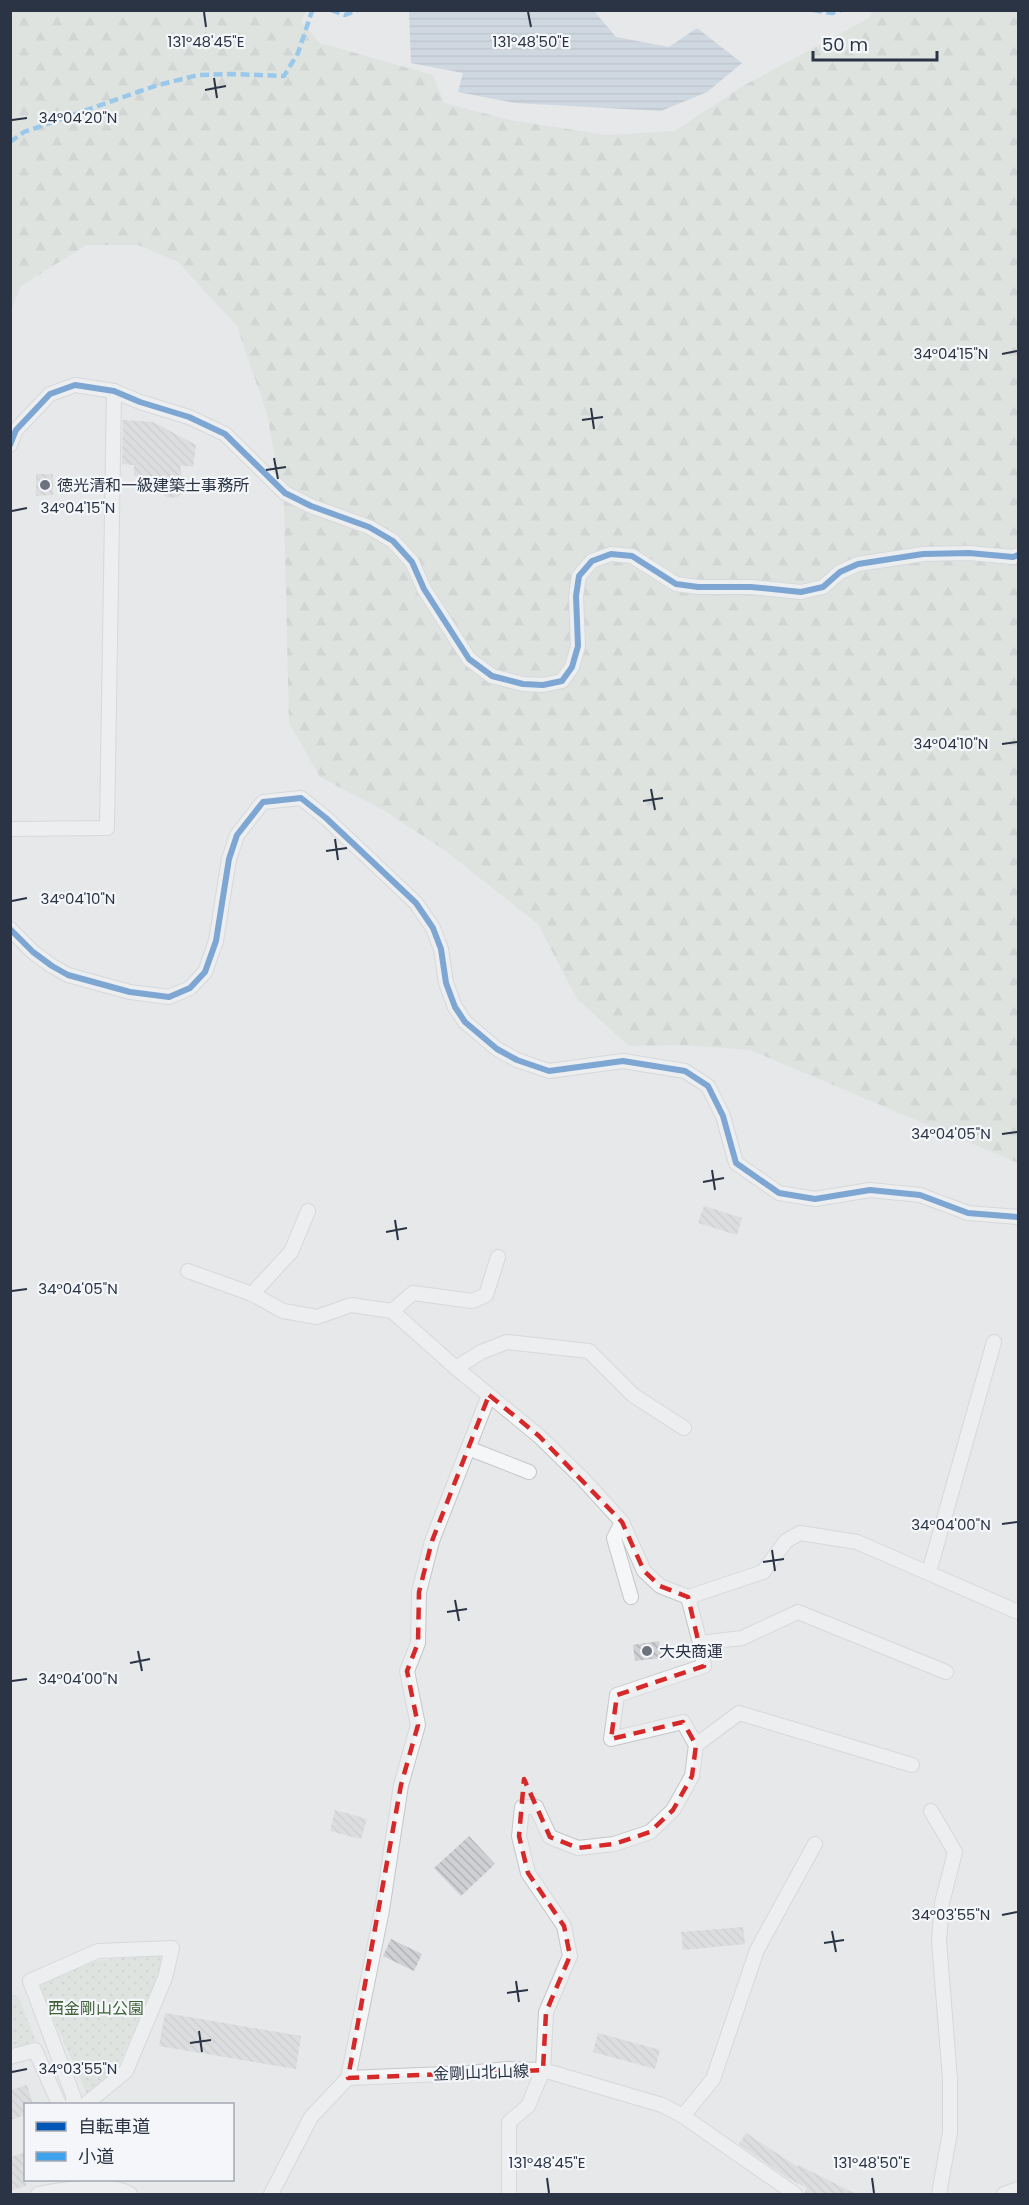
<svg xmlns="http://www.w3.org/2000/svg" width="1029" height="2205" viewBox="0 0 1029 2205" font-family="Poppins,'Noto Sans JP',sans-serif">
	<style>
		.forest { fill: url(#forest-firs) }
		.park { fill: url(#park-dots) }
		.water { fill: url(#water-rules) }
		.building { fill: url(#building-back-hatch) }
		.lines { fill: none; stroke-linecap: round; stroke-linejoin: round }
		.minor-casing { stroke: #c4c6c8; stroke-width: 16 }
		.minor { stroke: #f5f6f7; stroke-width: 14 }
		.quiet { stroke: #3ea3ec; stroke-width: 4.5; stroke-dasharray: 9 4.5; stroke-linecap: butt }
		.cycleway-casing { stroke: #f4f6f9; stroke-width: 10 }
		.cycleway { stroke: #0057b8; stroke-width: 6 }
		.marked { fill: none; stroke: #d62828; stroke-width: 4.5; stroke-dasharray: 12 8; stroke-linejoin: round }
		.ticks { fill: none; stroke: #2b3445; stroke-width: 2 }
		.poi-dot { fill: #6c737f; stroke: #f4f6f9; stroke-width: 2 }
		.labels { text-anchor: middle; stroke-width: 4.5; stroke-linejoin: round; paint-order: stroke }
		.poi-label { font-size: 16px; fill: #2b3445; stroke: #f4f6f9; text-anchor: start }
		.park-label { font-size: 16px; fill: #3f6138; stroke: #f4f6f9 }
		.street-label { font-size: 16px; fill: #2b3445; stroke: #f4f6f9 }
		.ticks-label { font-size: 15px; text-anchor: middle; fill: #2b3445; stroke: #f4f6f9; stroke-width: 4.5; stroke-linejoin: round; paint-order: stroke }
	</style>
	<defs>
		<pattern id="forest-firs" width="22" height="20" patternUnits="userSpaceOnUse" patternTransform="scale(1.5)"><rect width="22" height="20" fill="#d6ded6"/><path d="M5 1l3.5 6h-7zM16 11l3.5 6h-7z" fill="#b8bfb9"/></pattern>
		<pattern id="park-dots" width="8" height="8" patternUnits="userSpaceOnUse" patternTransform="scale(1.5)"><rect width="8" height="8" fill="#d6ded6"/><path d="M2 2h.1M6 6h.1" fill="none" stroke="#b8bfb9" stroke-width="1.8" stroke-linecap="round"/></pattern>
		<pattern id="water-rules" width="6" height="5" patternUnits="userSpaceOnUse" patternTransform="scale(1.5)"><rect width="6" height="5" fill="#b4c4d5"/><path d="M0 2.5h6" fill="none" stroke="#93a0af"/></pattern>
		<pattern id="building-back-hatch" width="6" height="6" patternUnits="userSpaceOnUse" patternTransform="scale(1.5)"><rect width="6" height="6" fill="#ced0d3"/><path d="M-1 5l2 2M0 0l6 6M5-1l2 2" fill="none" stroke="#b1b3b6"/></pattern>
	</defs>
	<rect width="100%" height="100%" fill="#e6e8ea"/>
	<path class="forest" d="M11,11h295l-5,11 19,21 113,32 11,28 66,17 96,15 69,-4 68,-45 126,-68 3,-7h146v1152l-268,-113 -70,-5 -51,1 -52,-47 -39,-75 -95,-75 -60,-39 -63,-33 -31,-54 -5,-217 -17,-92 -30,-88 -59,-64 -40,-17h-52l-65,41 -10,25z"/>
	<g class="park">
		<path d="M163,1953l-3,23 -44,94 -28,26 -50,-111 58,-24z"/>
		<path d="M10,1994l8,2 18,45 -25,8z"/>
	</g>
	<path class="water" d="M409,11h185l22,26 53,10 28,-19 45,35 -35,29 -46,19 -146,-8 -57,-11 5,-19 -52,-10z"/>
	<g class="building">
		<path d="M123,420l30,2 43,23 -3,22 -13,-2 4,21v6l-7,5 -8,1 -4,-2 -5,-6 -2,-13 -24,-1v-11l-12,-1z"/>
		<path d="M36,474h17v21l-17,1z"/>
		<path d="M704,1206l38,12 -5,17 -39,-12z"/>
		<path d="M659,1641l2,17 -26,3 -2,-16z"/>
		<path d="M335,1810l32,9 -6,20 -31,-8z"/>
		<path d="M469,1836l26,28 -34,32 -27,-28z"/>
		<path d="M743,1927l2,17 -62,6 -2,-18z"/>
		<path d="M391,1939l31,15 -8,17 -31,-15z"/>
		<path d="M165,2013l136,23 -5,33 -137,-23z"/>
		<path d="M598,2033l62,17 -5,19 -62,-17z"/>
		<path d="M27,2085l6,19h-7v11l-16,5v-30z"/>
		<path d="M746,2133l52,34v-2l58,29h-52l3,-6 -19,-10 -49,-34z"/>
		<path d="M26,2152v34l-16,5v-34z"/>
	</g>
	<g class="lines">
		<defs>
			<g id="minor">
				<path d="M10,445l6,-15 34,-36 25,-9 39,6 26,11 49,15 36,17 60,59 26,13 58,21 24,14 19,21 12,27 45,70 23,17 31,8 20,1 19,-4 10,-14 6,-21 -2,-50 3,-20 13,-15 19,-7 21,2 44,28 22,3h53l50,5 22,-5 17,-15 18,-8 65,-10 46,-1 44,4 5,-2"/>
				<path d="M10,829l97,-1 7,-437"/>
				<path d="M10,929l23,23 19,14 16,9 62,17 39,5 21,-9 15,-16 11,-31 13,-82 8,-24 26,-33 38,-4 25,20 90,85 17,25 8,21 5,34 9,24 10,15 32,27 20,11 32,11 74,-10 62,10 23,15 15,30 13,47 43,30 36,6 55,-9 50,5 48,18 50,4"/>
				<path d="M188,1271l64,23 31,17 34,6 34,-12 41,6 64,57 83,68 43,42 40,44 22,49 16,15 28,11 75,-25 23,-31 14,-8 57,9 161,70"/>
				<path d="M252,1294l39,-42 17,-41"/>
				<path d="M392,1311l21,-18 59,8 14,-6 12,-38"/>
				<path d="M456,1368l25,-16 26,-10 82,9 44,44 51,33"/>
				<path d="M468,1448l61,24"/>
				<path d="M622,1522l-8,16 17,59"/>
				<path d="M929,1572l65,-230"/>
				<path d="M700,1643l42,-5 56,-26 148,60"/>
				<path d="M696,1745l43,-32 173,52"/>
				<path d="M931,1811l24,41 -13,51 -3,38 11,138v53l-11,62"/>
				<path d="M10,2057l25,-7 24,54"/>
				<path d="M348,2078l34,-168 19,-125 17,-60 -11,-54 11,-28 1,-51 13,-51 57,-146"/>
				<path d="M72,2104l2,-6 -44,-117 68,-30 74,-3 -7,30 -39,93 -40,33"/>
				<path d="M683,2116l30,-37 44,-129 58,-106"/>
				<path d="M38,2194c24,-5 71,-12 92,0"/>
				<path d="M271,2194l40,-77 37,-39 121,-5 38,-4 36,1 119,35 21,11 112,78"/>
				<path d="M509,2194v-72l19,-16 15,-36 3,-58 24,-56 -6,-30 -36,-53 -9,-37 3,-29h14l14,30 28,11 36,-4 36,-12 23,-22 19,-34 4,-31 -13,-23 -72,17 6,-44 87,-29 -4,-23 -12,-46"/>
				<path d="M1004,2194l14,-5"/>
			</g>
		</defs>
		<use href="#minor" class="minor-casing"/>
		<use href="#minor" class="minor"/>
		<g class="quiet">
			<path d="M331,10l14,5 13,-5"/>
			<path d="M813,10l19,3 9,-3"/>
			<path d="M10,142l14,-10 131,-46 43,-11 34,-1 52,2 14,-23 14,-42 2,-1"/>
		</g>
		<defs>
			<g id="cycleway">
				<path d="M10,445l6,-15 34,-36 25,-9 39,6 26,11 49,15 36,17 60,59 26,13 58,21 24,14 19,21 12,27 45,70 23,17 31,8 20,1 19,-4 10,-14 6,-21 -2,-50 3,-20 13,-15 19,-7 21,2 44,28 22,3h53l50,5 22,-5 17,-15 18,-8 65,-10 46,-1 44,4 5,-2"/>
				<path d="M10,929l23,23 19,14 16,9 62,17 39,5 21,-9 15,-16 11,-31 13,-82 8,-24 26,-33 38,-4 25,20 90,85 17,25 8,21 5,34 9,24 10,15 32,27 20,11 32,11 74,-10 62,10 23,15 15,30 13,47 43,30 36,6 55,-9 50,5 48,18 50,4"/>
			</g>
		</defs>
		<use href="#cycleway" class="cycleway-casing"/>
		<use href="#cycleway" class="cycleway"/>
	</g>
	<path d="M0 0H1029V2205H0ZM489,1395l50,41 83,86 22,49 16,15 28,11 16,69 -87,29 -6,44 72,-17 13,23 -4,31 -19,34 -23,22 -36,12 -36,4 -28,-11 -26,-58 -5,57 9,37 36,53 6,30 -24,56 -3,58 -195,8 53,-293 17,-60 -11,-54 11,-28 1,-51 13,-51z" fill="#e6e8ea" fill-opacity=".55" fill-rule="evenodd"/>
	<path class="marked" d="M489,1395l50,41 83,86 22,49 16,15 28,11 16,69 -87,29 -6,44 72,-17 13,23 -4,31 -19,34 -23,22 -36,12 -36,4 -28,-11 -26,-58 -5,57 9,37 36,53 6,30 -24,56 -3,58 -195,8 53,-293 17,-60 -11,-54 11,-28 1,-51 13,-51z"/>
	<path class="ticks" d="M204,12l2,15M528,12l3,15M214,78l3,20M205,90l21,-4M12,120l15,-2M1002,354l15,-3M591,408l3,21M582,420l21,-3M274,458l4,21M266,470l20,-3M12,511l15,-3M1002,744l15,-2M651,789l4,21M643,801l20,-3M335,839l3,21M326,851l21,-3M12,901l15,-3M1002,1134l15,-2M712,1170l3,20M703,1182l21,-4M395,1220l3,20M386,1232l21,-4M12,1291l15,-2M1002,1524l15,-2M772,1550l3,21M763,1562l21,-3M455,1600l4,21M447,1612l20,-3M138,1651l4,20M130,1663l20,-4M12,1681l15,-2M1002,1915l15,-3M832,1931l4,21M824,1943l20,-3M516,1981l3,21M507,1993l21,-3M199,2031l3,21M190,2043l21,-3M12,2072l15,-3M547,2178l2,15M872,2178l2,15"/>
	<g class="poi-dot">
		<circle cx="45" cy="485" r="6"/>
		<circle cx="647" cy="1651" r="6"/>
	</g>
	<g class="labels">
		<g class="poi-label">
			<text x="57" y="491">徳光清和一級建築士事務所</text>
			<text x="659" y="1657">大央商運</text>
		</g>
		<g class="park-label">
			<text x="96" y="2014">西金剛山公園</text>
		</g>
		<g class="street-label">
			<text transform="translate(481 2072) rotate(-2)" y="6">金剛山北山線</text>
		</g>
	</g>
	<g class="ticks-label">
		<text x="206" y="47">131°48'45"E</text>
		<text x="531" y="47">131°48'50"E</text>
		<text x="78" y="123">34°04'20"N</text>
		<text x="951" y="359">34°04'15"N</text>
		<text x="78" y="513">34°04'15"N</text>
		<text x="951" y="749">34°04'10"N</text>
		<text x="78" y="904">34°04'10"N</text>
		<text x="951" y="1139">34°04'05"N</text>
		<text x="78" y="1294">34°04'05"N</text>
		<text x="951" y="1530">34°04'00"N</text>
		<text x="78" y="1684">34°04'00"N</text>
		<text x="951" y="1920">34°03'55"N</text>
		<text x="78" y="2074">34°03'55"N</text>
		<text x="547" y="2168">131°48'45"E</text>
		<text x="872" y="2168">131°48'50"E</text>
	</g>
	<rect width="1029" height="2205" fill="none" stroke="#2b3445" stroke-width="24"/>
	<rect x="24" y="2103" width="210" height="78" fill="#f4f6f9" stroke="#a4a8b1" stroke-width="1.5"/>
	<rect x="36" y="2122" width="30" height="9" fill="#0057b8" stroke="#a4a8b1" stroke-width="1.5"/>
	<text x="78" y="2133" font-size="18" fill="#2b3445">自転車道</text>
	<rect x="36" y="2152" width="30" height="9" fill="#3ea3ec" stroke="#a4a8b1" stroke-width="1.5"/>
	<text x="78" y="2163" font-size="18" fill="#2b3445">小道</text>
	<path d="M813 51v9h124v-9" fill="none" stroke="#2b3445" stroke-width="3"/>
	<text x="822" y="51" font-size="18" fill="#2b3445" stroke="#f4f6f9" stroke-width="4.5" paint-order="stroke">50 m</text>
</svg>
